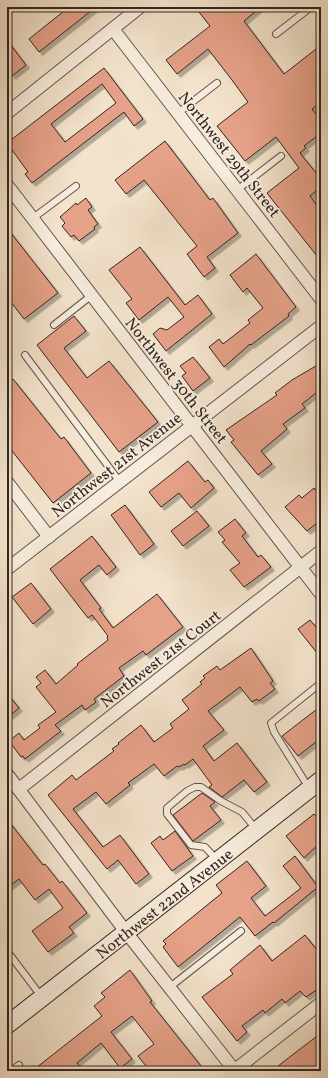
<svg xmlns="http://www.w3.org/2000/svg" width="328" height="1078" viewBox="0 0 328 1078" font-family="Vollkorn,serif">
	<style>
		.building { fill: #e6a189; stroke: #342520; fill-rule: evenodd; filter: url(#shadow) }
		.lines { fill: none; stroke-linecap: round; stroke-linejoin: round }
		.lane-casing { stroke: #64544b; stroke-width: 8 }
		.street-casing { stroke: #64544b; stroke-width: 14 }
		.secondary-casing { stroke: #342520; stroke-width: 19 }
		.lane { stroke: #f7edde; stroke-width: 6 }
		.street { stroke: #f7edde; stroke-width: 12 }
		.secondary { stroke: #f7edde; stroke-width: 17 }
		.labels { text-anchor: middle; stroke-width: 3.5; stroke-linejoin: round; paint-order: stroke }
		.street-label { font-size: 16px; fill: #342520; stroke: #f7edde }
	</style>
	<defs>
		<filter id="shadow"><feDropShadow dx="3.5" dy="3.5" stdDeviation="0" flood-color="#0004"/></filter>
	</defs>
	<rect width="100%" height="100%" fill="#f3e3cc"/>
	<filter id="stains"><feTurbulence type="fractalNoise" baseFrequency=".005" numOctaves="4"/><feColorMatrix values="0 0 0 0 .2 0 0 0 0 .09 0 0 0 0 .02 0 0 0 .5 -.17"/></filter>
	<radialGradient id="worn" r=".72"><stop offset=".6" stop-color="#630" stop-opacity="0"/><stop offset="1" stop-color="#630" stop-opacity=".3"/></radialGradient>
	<g class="building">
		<path d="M69,7h27l-57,45 -10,-13z"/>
		<path d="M195,7h66l-17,14 40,53 32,-25 5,6v47l-9,7 9,12v12l-17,13 2,2 -6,5 21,26v8l-11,9 11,15v50l-54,-68 32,-25 -23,-31 -31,24 -28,-35 31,-24 -16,-22 -24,-31 -31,25 -11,-14 44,-34z"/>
		<path d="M7,40l19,25 -14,11 -5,-7z"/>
		<path d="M104,68l39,51 -9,7 -10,-14 -92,71 -7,-9 3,-2 -21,-29zM102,84l14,19 -51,39 -14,-18z"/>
		<path d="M165,141l45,59 3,-2 25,35 -31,24 8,11 -11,9 -17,-23 10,-8 -53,-66 -18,14 -11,-14z"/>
		<path d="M86,198l6,9 -4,3 10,14 -4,3 1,2 -16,12 -5,-6 -3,2 -9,-11 3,-3 -5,-6 16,-14 1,2z"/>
		<path d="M7,228l51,65 -34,26 -17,-22z"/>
		<path d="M140,247l45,58 13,-10 14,19 -46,37 -13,-17 7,-6 7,2 17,-13 -16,-20 -29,23 -13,-17 6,-4 -23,-29z"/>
		<path d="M256,254l40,53 -8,7 1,2 -38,29 -1,-1 -26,23 -15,-20 10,-8 4,5 27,-21 -2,-3 15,-12 -16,-20 -4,4 -13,-17z"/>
		<path d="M74,316l12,15 -22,17 23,30 22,-17 49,61 -39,30 -82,-107z"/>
		<path d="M193,357l17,21 -17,13 -11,-15 4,-3 -6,-7z"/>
		<path d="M321,363v26l-19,15 3,4 -22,16 4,5 -26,22 11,13 -14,11 -27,-33 3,-2 -8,-10 51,-35 -2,-2 17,-13z"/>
		<path d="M13,379l48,60 3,-2 27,36 -38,30 -44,-56h-2v-64z"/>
		<path d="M188,461l17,21 3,-2 6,8 -23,20 -12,-15 -18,14 -12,-15z"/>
		<path d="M321,486v34l-14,11 -22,-24 14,-12 3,3 12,-10 1,2z"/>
		<path d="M125,505l29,39 -14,11 -29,-40z"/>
		<path d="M197,511l12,15 -26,20 -12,-15z"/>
		<path d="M235,519l11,14 -4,3 16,21 3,-2 10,12 -27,20 -14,-17 10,-7 -18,-21 3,-2 -7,-8z"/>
		<path d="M92,536l24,31 -9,8 -8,-10 -19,15 21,28 -2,1 14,19 44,-34 26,33 -37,28 -3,-4 -24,17 5,8 -30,23 2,3 -11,8 -3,-5 -27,20 6,6 -36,28 -2,-3 -2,1 -12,-16 10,-8 5,7 16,-12 -2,-3 18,-13 -20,-25 5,-4 -5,-6 9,-7 11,14 22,-19 -1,-1 31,-24 -1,-3 1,-1 -16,-21 -4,3 -38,-49z"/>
		<path d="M31,583l20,26 -18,15 -21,-27z"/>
		<path d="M310,620l11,13v25l-23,-29z"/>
		<path d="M251,648l22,33 -3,2 5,6 -16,12 -2,-2 -5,3 -12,-15 -32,24 16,19 -21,16 11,15 23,-18 30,39 -13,10 -10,-12 -22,17 -13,-10 3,-2 -19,-26 -8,6 -1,-1 -5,3 -2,-1 -13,10 -10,-12 -26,19 2,2 -24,19 -10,-12 -23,17 30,38 17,-12 29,39 -13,10 -18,-24 -11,9 -59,-74 24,-20 4,5 38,-29 -2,-2 7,-5 -1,-1 23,-18 13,17 19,-14 -3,-4 19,-15 -7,-9 20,-16 -2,-2 5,-4 -2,-2 14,-10 3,4z"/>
		<path d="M7,693l12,15 -12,10z"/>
		<path d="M321,706v32l-23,18 -16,-20z"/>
		<path d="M202,793l13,9 -5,4 11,14 -28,21 -20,-26z"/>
		<path d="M314,814l3,3 4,-3v28l-17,16 -18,-22z"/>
		<path d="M7,819l36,46 2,-1 15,19 2,-2 25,32 -18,14 5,6 -26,19 -16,-21 31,-23 -14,-19 -14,11 -16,-21 -12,9z"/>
		<path d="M175,831l18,25 -21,15 -21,-28 9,-7 3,4z"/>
		<path d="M295,856l23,31 -44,36 -1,-1 -18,14 -15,-19 -62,50 -15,-20 3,-3 -3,-3 59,-48 -6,-8 31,-24 19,25 -15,12 14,18 36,-28 -18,-22z"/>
		<path d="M305,935l16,20v32l-15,10 -6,-6 -15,12 -3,-4 -17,14 -2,-3 -21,16 5,6 -10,9 -35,-44 31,-23 -3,-4 30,-25 12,16z"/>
		<path d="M130,970l22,31 -2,1 55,69h-55l-12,-15 16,-12 -22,-28 -21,16 21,27 -12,9 -19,-25 -24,20 6,8h-51l70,-55 -8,-10 11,-9 -4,-4z"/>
		<path d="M321,1033v38h-49l15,-12z"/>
	</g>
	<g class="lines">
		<defs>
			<g id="lane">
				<path d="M276,34l35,-27"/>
				<path d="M178,113l39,-30"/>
				<path d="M237,190l44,-34"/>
				<path d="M33,218l43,-32"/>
				<path d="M54,325l38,-30"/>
				<path d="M25,355l95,127"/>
				<path d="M309,788l-35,-56 -3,-9 50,-40"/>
				<path d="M217,860l-12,-13 -14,-2 -24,-31v-6l20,-17 8,-4h6l20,14 21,11 14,17"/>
				<path d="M7,951l34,45"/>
				<path d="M170,987l71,-56"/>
				<path d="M11,1071l8,-6"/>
			</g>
			<g id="street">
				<path d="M113,29l208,270"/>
				<path d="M7,113l133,-106"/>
				<path d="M7,185l314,409"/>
				<path d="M7,482l42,55"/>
				<path d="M7,569l314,-243"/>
				<path d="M7,774l119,158 109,139"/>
				<path d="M19,789l302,-238"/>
				<path d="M235,1070l86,-67"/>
			</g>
			<path id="secondary" d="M7,1025l314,-245"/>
		</defs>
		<use href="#lane" class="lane-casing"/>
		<use href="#street" class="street-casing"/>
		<use href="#secondary" class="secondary-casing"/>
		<use href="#lane" class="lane"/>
		<use href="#street" class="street"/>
		<use href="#secondary" class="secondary"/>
	</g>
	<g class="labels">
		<g class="street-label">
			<text transform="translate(230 154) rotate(52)" y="6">Northwest 29th Street</text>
			<text transform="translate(177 380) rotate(52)" y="6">Northwest 30th Street</text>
			<text transform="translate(116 464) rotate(-38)" y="6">Northwest 21st Avenue</text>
			<text transform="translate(160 658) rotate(-38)" y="6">Northwest 21st Court</text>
			<text transform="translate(164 903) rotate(-38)" y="6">Northwest 22nd Avenue</text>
		</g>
	</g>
	<rect width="328" height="1078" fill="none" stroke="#f3e3cc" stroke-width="24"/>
	<rect x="8" y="8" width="312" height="1062" fill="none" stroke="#342520" stroke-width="2"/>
	<rect x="12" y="12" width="304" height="1054" fill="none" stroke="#342520"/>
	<rect width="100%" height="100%" filter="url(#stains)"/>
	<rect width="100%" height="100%" fill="url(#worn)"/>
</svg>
